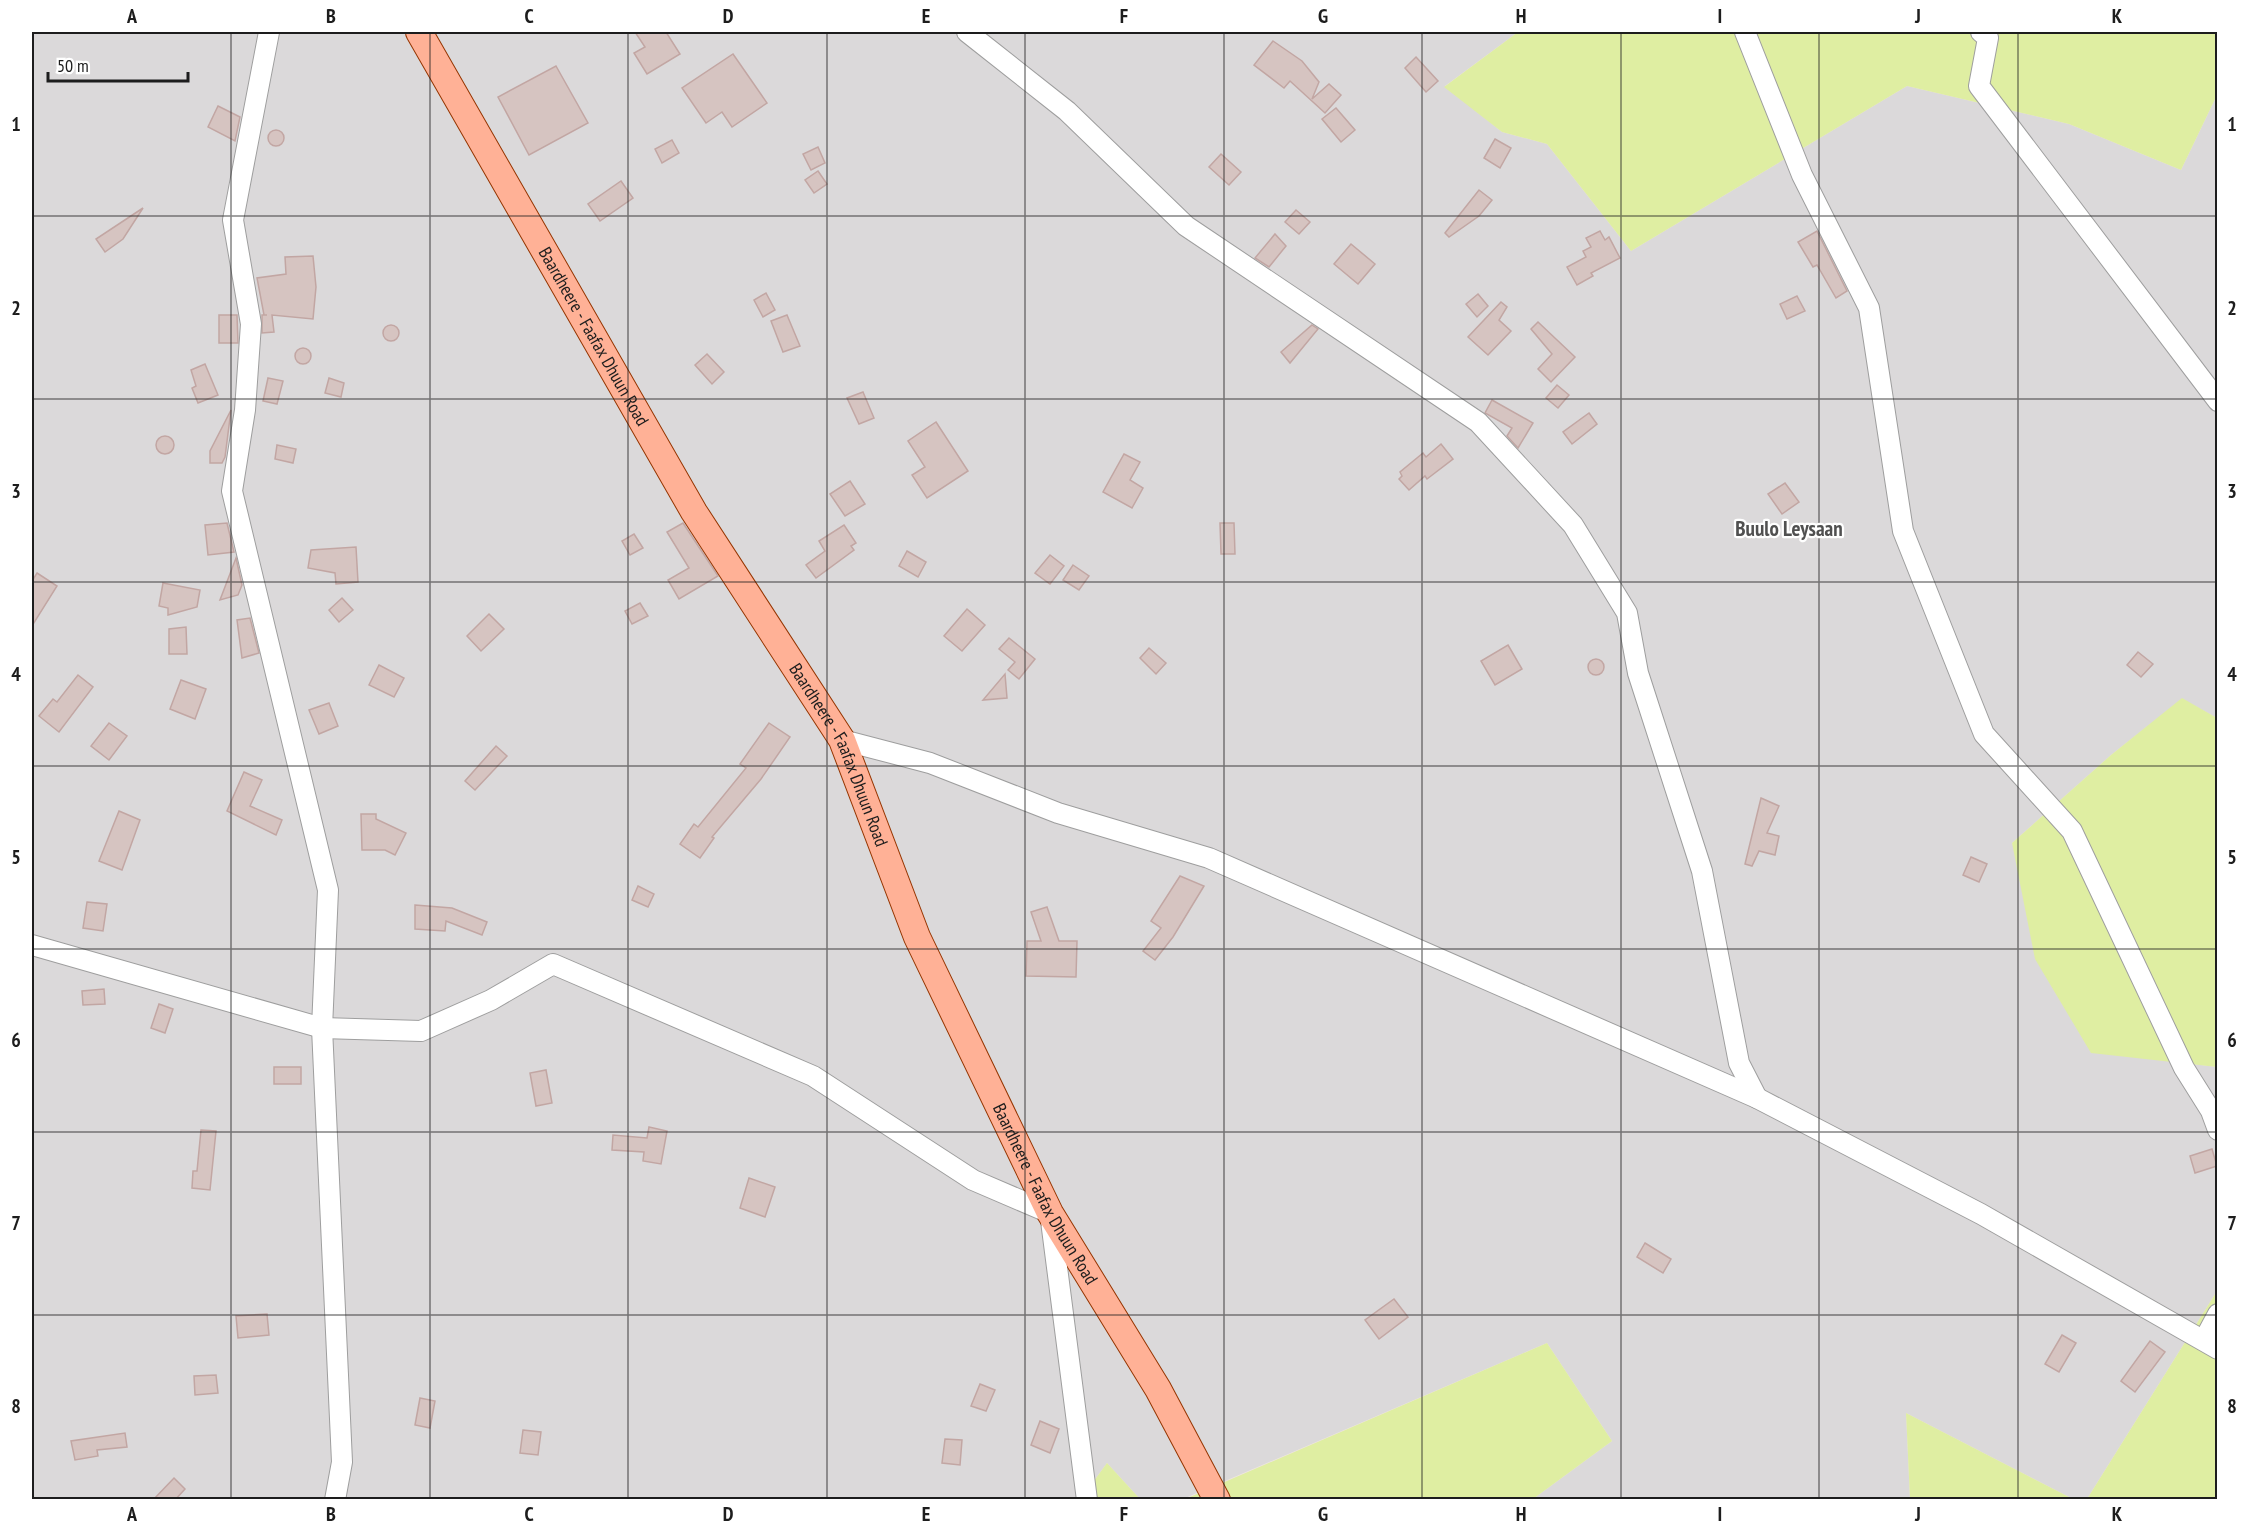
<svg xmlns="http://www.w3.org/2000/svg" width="2249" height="1531" viewBox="0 0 2249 1531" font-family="'PT Sans Narrow',sans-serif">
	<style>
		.residential { fill: #dbd9da }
		.grass { fill: #dfeea2 }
		.building { fill: #d6c4c1; stroke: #c2a6a3; stroke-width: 1.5 }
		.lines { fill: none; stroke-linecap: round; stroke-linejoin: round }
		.minor-casing { stroke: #9e9e9e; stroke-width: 22 }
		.major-casing { stroke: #953500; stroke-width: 28 }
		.minor { stroke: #fff; stroke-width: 20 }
		.major { stroke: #ffb196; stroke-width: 26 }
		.grid { fill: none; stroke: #1d1d1d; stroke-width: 1.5; stroke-opacity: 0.55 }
		.labels { text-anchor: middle; stroke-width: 4.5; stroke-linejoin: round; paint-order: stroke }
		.street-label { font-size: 18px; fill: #1d1d1d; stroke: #fff }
		.quarter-label { font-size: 21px; font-weight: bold; fill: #505050; stroke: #fff }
		.neatline { fill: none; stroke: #1d1d1d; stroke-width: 2 }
		.grid-label { font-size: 20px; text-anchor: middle; font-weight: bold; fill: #1d1d1d }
	</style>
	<rect width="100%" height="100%" fill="#efe6e1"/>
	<path class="residential" d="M32,32h1486l-73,54 57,46 45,12 84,107 276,-165 162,38 112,46 36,-75v623l-35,-19 -71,56 -99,88 79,209 126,15v224l-130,208h-14l-167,-86 4,86h-377l79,-58 -65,-98 -364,156h-43l-33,-36 -27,37 -1048,-1z"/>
	<g class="grass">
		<path d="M1518,32h699v63l-36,75 -112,-46 -162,-38 -276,165 -84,-107 -45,-12 -58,-45z"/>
		<path d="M2182,698l35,20v349l-126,-14 -56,-94 -23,-116 99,-88z"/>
		<path d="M2217,1291v208h-130z"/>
		<path d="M1547,1343l65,98 -79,58 -350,1z"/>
		<path d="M1906,1413l167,86h-163z"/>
		<path d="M1107,1463l33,36 -60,1z"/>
	</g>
	<g class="building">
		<path d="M635,32h31l14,22 -33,20 -13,-21 11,-6z"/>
		<path d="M1273,41l29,20 17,21 -7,17 17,-15 12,11 -16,18 -35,-32 -6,7 -30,-23z"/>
		<path d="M733,54l34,49 -35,24 -10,-15 -16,11 -24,-35z"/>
		<path d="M1416,57l22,24 -12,11 -21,-24z"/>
		<path d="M556,66l32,57 -59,32 -31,-58z"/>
		<path d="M218,106l22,11 -5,24 -27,-14z"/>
		<path d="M1336,108l19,22 -14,12 -19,-23z"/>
		<circle cx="276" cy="138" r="8"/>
		<path d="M1495,139l16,9 -11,20 -16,-10z"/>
		<path d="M672,140l7,13 -17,10 -7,-14z"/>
		<path d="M818,147l7,16 -14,7 -8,-16z"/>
		<path d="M1221,154l20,18 -12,13 -20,-18z"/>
		<path d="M818,171l9,13 -13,9 -9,-13z"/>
		<path d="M621,181l12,17 -33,23 -12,-17z"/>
		<path d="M1479,190l13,10 -13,16 -30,21 -4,-4z"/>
		<path d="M143,208l-20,31 -18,13 -9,-13z"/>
		<path d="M1296,210l14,12 -11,12 -14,-12z"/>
		<path d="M1600,231l5,9 4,-3 11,21 -29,15 2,3 -16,9 -10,-18 19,-10 -3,-6 8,-4 -5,-9z"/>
		<path d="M1817,231l30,60 -11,7 -19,-33 -4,2 -15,-25z"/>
		<path d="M1275,234l11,12 -17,21 -14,-9z"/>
		<path d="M1351,244l24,20 -17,20 -24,-20z"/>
		<path d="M313,256l3,31 -3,32 -41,-4 2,17 -12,1v-18h5h-3l-7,-37 29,-4 -1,-17z"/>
		<path d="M766,293l9,17 -12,7 -9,-17z"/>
		<path d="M1478,294l10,12 -11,11 -11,-13z"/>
		<path d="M1797,296l8,15 -18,8 -7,-15z"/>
		<path d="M1501,302l6,5 -8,13 12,11 -23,24 -20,-18z"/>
		<path d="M219,315h18l1,28h-19z"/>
		<path d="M787,315l13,31 -17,6 -12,-31z"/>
		<path d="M1538,322l37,35 -24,25 -13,-13 14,-15 -21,-25z"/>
		<circle cx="391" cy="333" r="8"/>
		<path d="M1312,325l6,4 -28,34 -9,-11z"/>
		<circle cx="303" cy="356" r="8"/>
		<path d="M707,354l17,18 -12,12 -17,-19z"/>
		<path d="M205,364l13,31 -20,8 -6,-15 4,-2 -5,-16z"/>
		<path d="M268,378l15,3 -6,23 -14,-3z"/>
		<path d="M329,378l15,5 -3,14 -16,-4z"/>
		<path d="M1557,385l12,10 -11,13 -12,-10z"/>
		<path d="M863,392l11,26 -15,6 -12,-26z"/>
		<path d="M1492,400l41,23 -15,25 -11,-12 5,-8 -27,-15z"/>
		<path d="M231,410l-6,47 -3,6h-12v-12z"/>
		<path d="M1589,413l8,11 -25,20 -9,-12z"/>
		<path d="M936,422l32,49 -41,27 -15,-23 13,-8 -17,-26z"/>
		<circle cx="165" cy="445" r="9"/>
		<path d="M1441,444l12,15 -26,20 -2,-3 -16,14 -10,-11 3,-3 -2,-4 23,-19 3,4z"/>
		<path d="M277,445l19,4 -3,14 -18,-4z"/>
		<path d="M1124,454l16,8 -10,18 13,8 -11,20 -29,-16z"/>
		<path d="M850,481l15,23 -20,12 -15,-22z"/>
		<path d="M1785,483l14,19 -17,12 -14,-20z"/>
		<path d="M227,523l7,29 -26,3 -3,-30z"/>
		<path d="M683,523l35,53 -39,23 -11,-19 21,-12 -22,-36z"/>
		<path d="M1220,523h14l1,31h-14z"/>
		<path d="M844,525l12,18 -5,3 3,4 -38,28 -10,-13 19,-14 -6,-10z"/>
		<path d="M634,534l9,14 -13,7 -8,-14z"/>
		<path d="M356,547l2,35 -22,2 -1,-11 -27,-5 3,-18z"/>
		<path d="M907,551l19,11 -8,15 -19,-11z"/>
		<path d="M1050,555l14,11 -14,18 -15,-11z"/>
		<path d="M236,558l6,27 -4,10 -18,5z"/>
		<path d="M1073,565l16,11 -10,14 -16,-10z"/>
		<path d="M37,573l20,13 -25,40v-45z"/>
		<path d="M163,583l37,7 -3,17 -29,8v-7l-9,-2z"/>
		<path d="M342,598l11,12 -14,12 -10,-12z"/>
		<path d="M640,603l8,13 -16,8 -7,-13z"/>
		<path d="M967,609l18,16 -23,26 -18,-15z"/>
		<path d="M489,614l15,15 -23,22 -14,-15z"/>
		<path d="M250,618l9,35 -17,5 -5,-38z"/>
		<path d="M186,627l1,27h-18v-25z"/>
		<path d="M1009,638l26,21 -16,20 -11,-9 7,-8 -16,-13z"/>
		<path d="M1508,645l14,24 -27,16 -14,-24z"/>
		<path d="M1149,648l17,15 -10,11 -16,-16z"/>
		<path d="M2138,652l15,12 -12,13 -14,-12z"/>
		<circle cx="1596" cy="667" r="8"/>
		<path d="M379,665l25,13 -10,19 -25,-12z"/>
		<path d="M1005,674l2,24 -24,2z"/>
		<path d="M78,675l15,12 -34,45 -20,-16 14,-17 4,3z"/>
		<path d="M181,680l25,9 -11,30 -25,-10z"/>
		<path d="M329,703l9,23 -19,8 -10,-24z"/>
		<path d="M109,723l18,13 -18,24 -18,-14z"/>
		<path d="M769,723l21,14 -29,42 -49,58 2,1 -14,20 -20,-14 14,-20 4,3 48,-59 -6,-4z"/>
		<path d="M496,746l11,10 -32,34 -10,-9z"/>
		<path d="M244,772l18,8 -12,26 32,14 -6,15 -49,-24z"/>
		<path d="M1761,798l18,8 -12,27 12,3 -4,19 -16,-4 -7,15 -7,-2z"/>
		<path d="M119,811l21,9 -18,50 -23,-9z"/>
		<path d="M361,814h15v5l30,14 -11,22 -10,-5h-23z"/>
		<path d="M1971,857l16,7 -8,18 -16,-7z"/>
		<path d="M1180,876l24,10 -31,51 -18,23 -12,-9 18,-23 -10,-7z"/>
		<path d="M638,886l16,8 -6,13 -16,-7z"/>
		<path d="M87,902l20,2 -4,27 -20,-3z"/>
		<path d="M415,905l37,3 35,14 -5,13 -36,-14 -1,10 -30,-2z"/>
		<path d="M1047,907l12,34h18l-1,36 -50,-1 1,-35h14l-10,-29z"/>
		<path d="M104,989l1,15 -22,1 -1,-14z"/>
		<path d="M159,1004l14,5 -8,24 -14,-5z"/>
		<rect x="274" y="1067" width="27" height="17"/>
		<path d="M546,1070l6,33 -16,3 -6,-33z"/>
		<path d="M649,1127l18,4 -6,33 -18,-3 1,-9 -32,-2 1,-15 34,3z"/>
		<path d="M201,1130l15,1 -6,59 -18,-2 1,-17h4z"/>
		<path d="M2212,1149l5,17 -22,7 -5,-17z"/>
		<path d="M749,1178l26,9 -10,30 -25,-9z"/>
		<path d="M1645,1243l26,16 -8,14 -26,-16z"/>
		<path d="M1394,1299l14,18 -29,22 -14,-19z"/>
		<path d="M267,1314l2,21 -31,3 -2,-22z"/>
		<path d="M2062,1335l14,8 -17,29 -14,-8z"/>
		<path d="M2150,1341l15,11 -30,40 -14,-11z"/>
		<path d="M216,1375l2,18 -23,2 -1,-19z"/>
		<path d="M980,1384l15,6 -9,21 -15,-5z"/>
		<path d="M420,1398l15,3 -5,27 -15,-3z"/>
		<path d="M1040,1421l19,8 -9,24 -19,-8z"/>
		<path d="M523,1430l18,2 -3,23 -18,-2z"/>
		<path d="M125,1433l2,14 -30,3 1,6 -23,4 -4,-19z"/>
		<path d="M945,1439l17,1 -2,25 -18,-2z"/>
		<path d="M174,1478l11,11 -10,11h-22z"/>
	</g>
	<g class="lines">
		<defs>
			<g id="minor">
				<path d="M269,32l-36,188 18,104 -6,86 -13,81 96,399 -6,138 20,434 -7,38"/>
				<path d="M967,32l100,79 119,115 292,196 95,103 54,88 11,60 64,198 37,192 18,35"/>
				<path d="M1745,32l57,143 67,133 34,223 81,203 88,97 112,237 27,43 7,19"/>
				<path d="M1981,32l7,6 -9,48 239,315"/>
				<path d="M842,740l88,23 128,50 151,45 548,240 224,116 237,135"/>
				<path d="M32,945l290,83 99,3 70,-31 62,-36 260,112 160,104 77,33 37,287"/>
				<path d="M2204,1340l14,-26"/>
			</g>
			<g id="major">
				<path id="s1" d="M419,32l275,480 148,228 75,197 133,276 108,176 59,111"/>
			</g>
		</defs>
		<use href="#minor" class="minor-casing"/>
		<use href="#major" class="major-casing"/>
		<use href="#minor" class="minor"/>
		<use href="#major" class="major"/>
	</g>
	<path class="grid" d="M231,32v1468M430,32v1468M628,32v1468M827,32v1468M1025,32v1468M1224,32v1468M1422,32v1468M1621,32v1468M1819,32v1468M2018,32v1468M32,216h2186M32,399h2186M32,582h2186M32,766h2186M32,949h2186M32,1132h2186M32,1315h2186"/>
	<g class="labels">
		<g class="street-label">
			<text dy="6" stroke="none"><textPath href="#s1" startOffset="351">Baardheere - Faafax Dhuun Road</textPath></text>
			<text dy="6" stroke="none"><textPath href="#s1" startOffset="837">Baardheere - Faafax Dhuun Road</textPath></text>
			<text dy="6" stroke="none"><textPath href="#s1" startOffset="1323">Baardheere - Faafax Dhuun Road</textPath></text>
		</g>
		<g class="quarter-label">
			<text x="1789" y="536">Buulo Leysaan</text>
		</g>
	</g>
	<rect width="2249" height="1531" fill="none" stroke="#ffffff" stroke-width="66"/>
	<path d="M48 72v9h140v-9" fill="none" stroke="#1d1d1d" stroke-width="3"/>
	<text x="57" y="72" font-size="18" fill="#1d1d1d" stroke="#ffffff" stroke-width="4.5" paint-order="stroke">50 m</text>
	<rect x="33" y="33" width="2183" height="1465" class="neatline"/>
	<g class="grid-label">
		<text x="132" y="23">A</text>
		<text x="331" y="23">B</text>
		<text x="529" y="23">C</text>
		<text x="728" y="23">D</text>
		<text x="926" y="23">E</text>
		<text x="1124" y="23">F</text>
		<text x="1323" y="23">G</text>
		<text x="1521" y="23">H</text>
		<text x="1720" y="23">I</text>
		<text x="1918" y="23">J</text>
		<text x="2117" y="23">K</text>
		<text x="16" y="131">1</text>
		<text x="2232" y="131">1</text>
		<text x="16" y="315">2</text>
		<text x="2232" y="315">2</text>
		<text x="16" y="498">3</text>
		<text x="2232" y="498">3</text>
		<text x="16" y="681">4</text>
		<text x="2232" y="681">4</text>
		<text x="16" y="864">5</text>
		<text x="2232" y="864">5</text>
		<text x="16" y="1047">6</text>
		<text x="2232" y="1047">6</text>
		<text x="16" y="1230">7</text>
		<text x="2232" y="1230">7</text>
		<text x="16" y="1413">8</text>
		<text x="2232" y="1413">8</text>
		<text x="132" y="1521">A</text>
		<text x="331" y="1521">B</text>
		<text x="529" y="1521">C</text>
		<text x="728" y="1521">D</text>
		<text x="926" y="1521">E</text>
		<text x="1124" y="1521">F</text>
		<text x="1323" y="1521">G</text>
		<text x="1521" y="1521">H</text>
		<text x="1720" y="1521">I</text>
		<text x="1918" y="1521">J</text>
		<text x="2117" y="1521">K</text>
	</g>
</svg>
